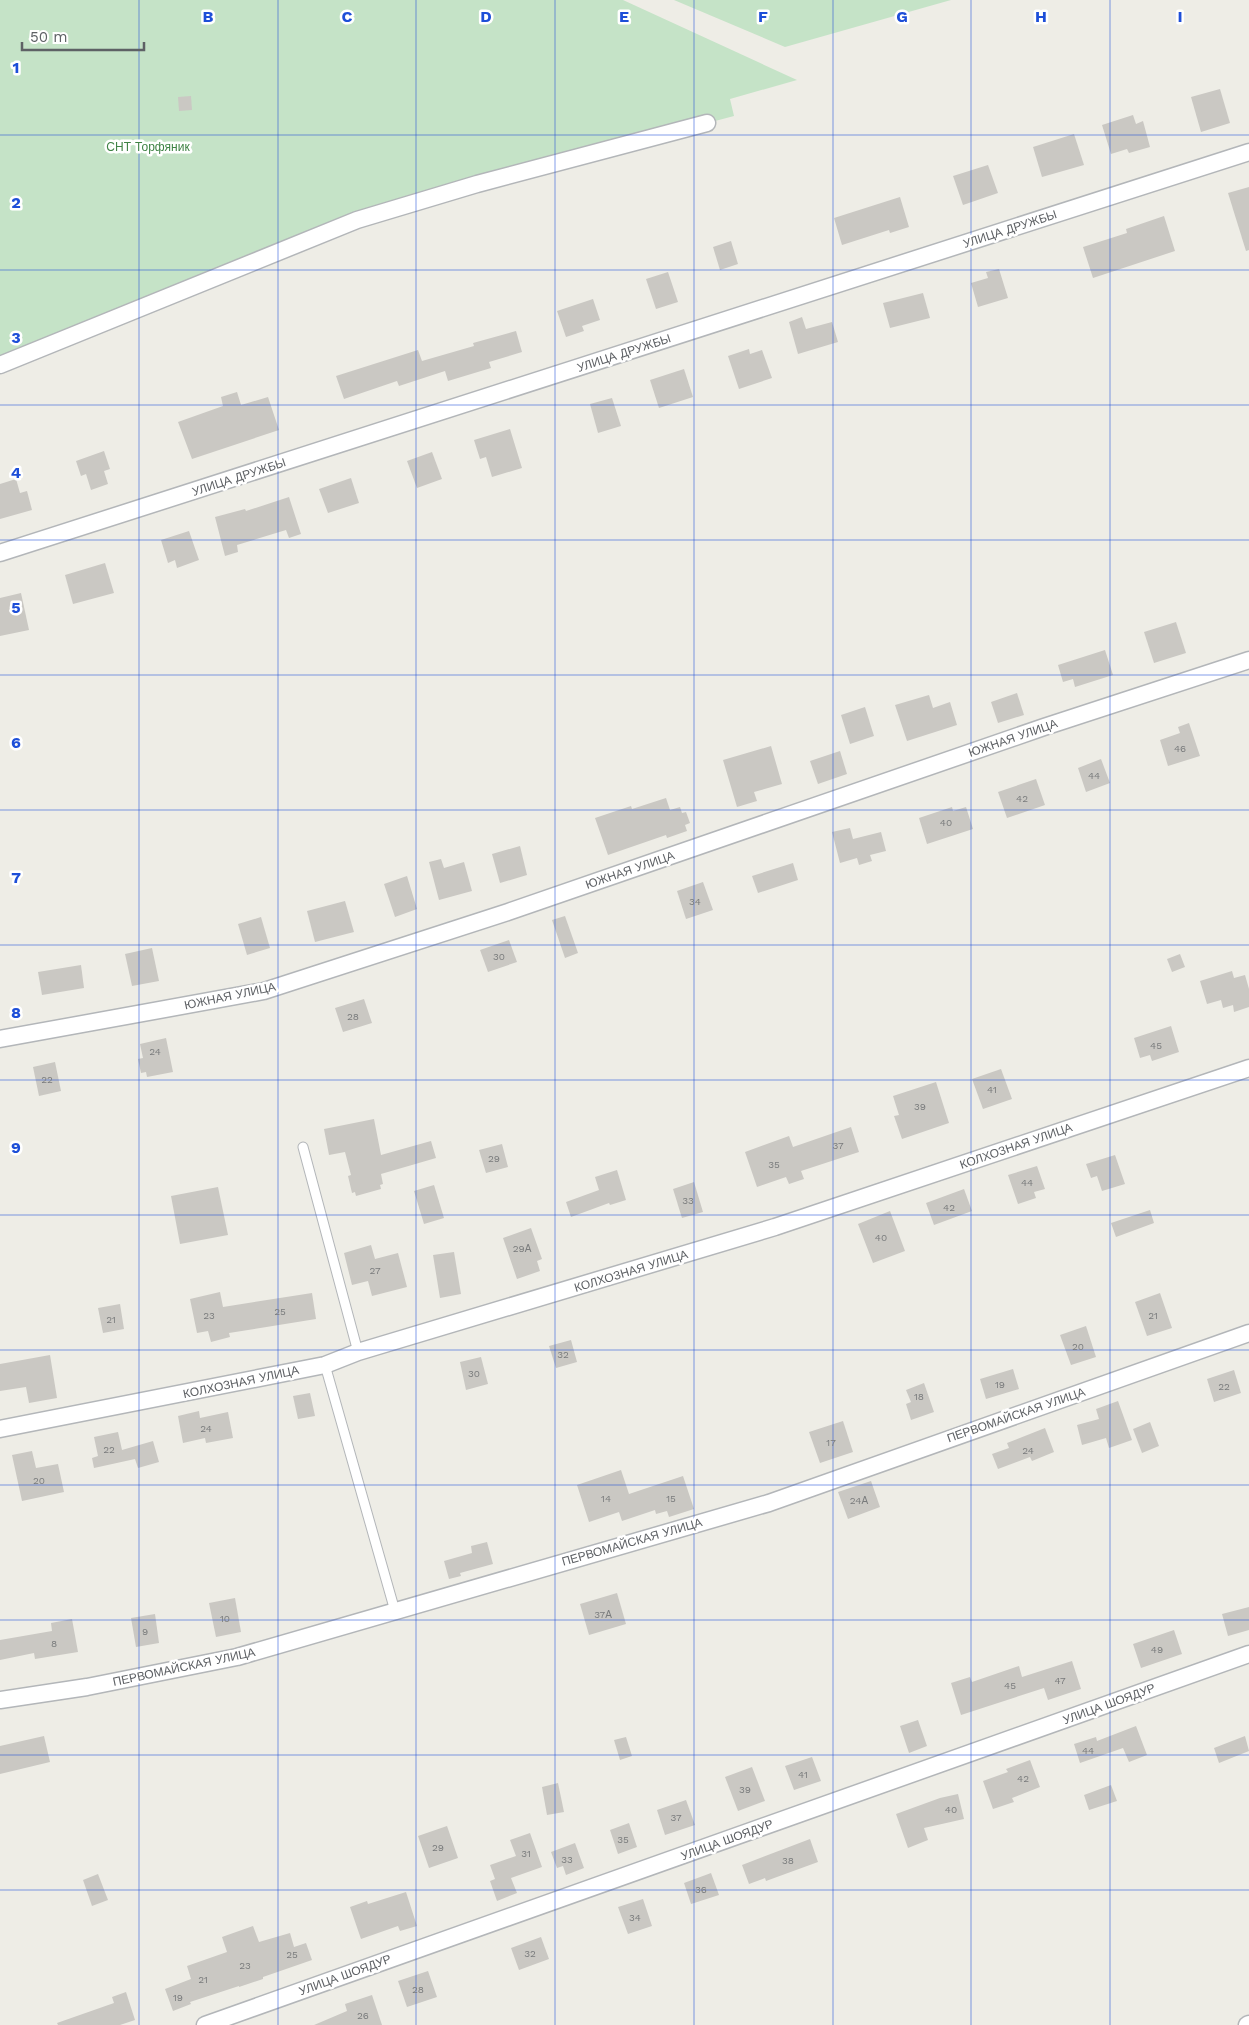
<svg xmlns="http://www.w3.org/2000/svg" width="1249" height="2025" viewBox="0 0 1249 2025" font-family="'Work Sans',sans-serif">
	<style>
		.green { fill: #c5e3c7 }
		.building { fill: #cac8c3 }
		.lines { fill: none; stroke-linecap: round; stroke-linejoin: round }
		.lane-casing { stroke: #b3b6b9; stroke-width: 11 }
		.street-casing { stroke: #b3b6b9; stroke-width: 19 }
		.lane { stroke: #fff; stroke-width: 9 }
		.street { stroke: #fff; stroke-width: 16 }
		.grid { fill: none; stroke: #1d4ed8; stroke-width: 1; stroke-opacity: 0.55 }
		.labels { text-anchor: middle; stroke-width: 5; stroke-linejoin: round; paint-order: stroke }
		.number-label { font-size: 10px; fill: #797b7c }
		.park-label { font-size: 12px; fill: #3f8345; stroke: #fff }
		.street-label { font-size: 12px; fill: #5e6165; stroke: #fff }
		.grid-label { font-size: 16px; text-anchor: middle; font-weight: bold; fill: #1d4ed8; stroke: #fff; stroke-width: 5; stroke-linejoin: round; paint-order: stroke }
	</style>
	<rect width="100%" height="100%" fill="#eeede6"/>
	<g class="green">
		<path d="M0,0h623l174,80 -67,19 4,17 -257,68 -120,36 -357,145z"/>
		<path d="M674,0h277l-166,47z"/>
	</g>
	<g class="building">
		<path d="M1220,89l10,34 -29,9 -10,-35z"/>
		<path d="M191,96l1,14 -13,1 -1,-14z"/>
		<path d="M1133,115l3,9 7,-3 7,26 -21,6 -2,-4 -16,5 -9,-29z"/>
		<path d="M1074,134l10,31 -42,12 -9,-30z"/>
		<path d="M988,165l10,28 -35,12 -10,-29z"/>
		<path d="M1249,187v63l-3,1 -18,-58z"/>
		<path d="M900,197l9,30 -19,6 -1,-3 -47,15 -8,-27z"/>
		<path d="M1164,216l11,35 -82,27 -10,-31 44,-14 -1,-4z"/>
		<path d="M731,241l7,23 -18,6 -7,-23z"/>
		<path d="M999,269l9,29 -30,9 -7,-24 17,-5 -2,-6z"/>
		<path d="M668,272l10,30 -22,7 -10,-30z"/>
		<path d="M923,293l7,25 -40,10 -7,-25z"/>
		<path d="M593,299l7,21 -18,6 2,5 -18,6 -9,-26z"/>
		<path d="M802,317l4,12 26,-7 6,20 -40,12 -9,-32z"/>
		<path d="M516,331l6,21 -33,10 2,6 -43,13 -3,-10 -46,15 -2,-5 -53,18 -8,-23 82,-26 4,11 52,-15 -1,-3z"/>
		<path d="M749,349l1,5 12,-4 10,28 -33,11 -11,-33z"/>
		<path d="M684,369l9,28 -34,11 -9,-28z"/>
		<path d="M237,392l4,13 27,-8 11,33 -87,29 -14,-37 45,-16 -2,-9z"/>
		<path d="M612,398l9,28 -23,7 -8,-29z"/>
		<path d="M510,429l12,39 -30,9 -6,-20 -6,2 -6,-19z"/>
		<path d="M104,451l6,18 -6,2 4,13 -17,6 -5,-16 -5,2 -5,-15z"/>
		<path d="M432,452l10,27 -25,9 -10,-27z"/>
		<path d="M351,478l8,25 -31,10 -9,-24z"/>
		<path d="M16,479l4,14 7,-2 5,19 -32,9v-35z"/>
		<path d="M289,497l12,37 -12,4 -3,-8 -49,15 1,7 -13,4 -10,-39 30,-8 1,2z"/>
		<path d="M189,531l10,29 -22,8 -2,-8 -7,3 -7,-23z"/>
		<path d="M105,563l9,30 -41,11 -8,-29z"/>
		<path d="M21,593l8,37 -29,6v-38z"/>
		<path d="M1176,622l10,31 -32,10 -10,-31z"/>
		<path d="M1105,650l8,25 -38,12 -2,-8 -10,3 -5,-17z"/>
		<path d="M1017,693l7,22 -26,8 -7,-21z"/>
		<path d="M929,695l4,13 17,-6 7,23 -50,16 -12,-36z"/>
		<path d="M865,707l9,29 -24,8 -9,-29z"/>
		<path d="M1189,723l11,33 -32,10 -8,-26 20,-7 -2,-6z"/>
		<path d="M771,746l11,38 -28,8 3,9 -20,6 -14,-47z"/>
		<path d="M840,751l7,23 -29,10 -8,-23z"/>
		<path d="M1101,759l9,24 -24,9 -8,-24z"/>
		<path d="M1036,779l9,26 -38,13 -9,-26z"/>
		<path d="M666,798l4,12 10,-3 2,6 4,-1 4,11 -5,2 2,6 -20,7 -1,-3 -58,20 -13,-37 36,-12 1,3z"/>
		<path d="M952,807l1,4 13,-4 7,22 -46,15 -8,-26z"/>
		<path d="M850,828l3,11 28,-7 5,19 -16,4 2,6 -13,4 -2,-7 -17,5 -8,-31z"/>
		<path d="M520,846l7,29 -27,8 -8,-29z"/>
		<path d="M441,859l3,9 20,-6 8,29 -33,9 -10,-38z"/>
		<path d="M793,863l5,17 -40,13 -6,-17z"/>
		<path d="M407,876l10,33 -22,8 -11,-33z"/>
		<path d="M703,882l10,28 -27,9 -9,-28z"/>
		<path d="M345,901l9,31 -39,10 -8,-31z"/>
		<path d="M565,916l13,37 -13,5 -13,-38z"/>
		<path d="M261,917l9,31 -23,7 -9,-31z"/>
		<path d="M509,940l8,22 -29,10 -8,-22z"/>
		<path d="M152,948l7,33 -27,5 -7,-32z"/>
		<path d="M1180,954l5,13 -13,5 -5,-13z"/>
		<path d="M81,965l3,23 -42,7 -4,-23z"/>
		<path d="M1232,971l2,7 11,-3 4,14v18l-15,5 -1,-7 -10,3 -2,-8 -14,4 -7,-23z"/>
		<path d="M364,999l8,24 -29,9 -8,-24z"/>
		<path d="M1171,1026l8,26 -27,9 -2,-6 -10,3 -6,-20z"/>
		<path d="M166,1038l7,34 -26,5 -1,-5 -5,1 -3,-14 5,-1 -3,-14z"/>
		<path d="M55,1062l6,29 -22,5 -6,-29z"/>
		<path d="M1001,1069l11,30 -29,10 -11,-30z"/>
		<path d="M936,1082l13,41 -47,16 -8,-23 5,-1 -6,-19z"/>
		<path d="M374,1119l7,36 50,-14 5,17 -55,16 2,10 -3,1 1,4 -25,7 -1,-4 -3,1 -4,-17 3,-1 -6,-23 -16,3 -5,-26z"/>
		<path d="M851,1127l8,25 -58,19 3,8 -15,5 -3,-7 -29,10 -12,-35 44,-16 4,11z"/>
		<path d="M502,1144l6,23 -22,6 -7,-23z"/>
		<path d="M1115,1155l10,29 -23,7 -5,-15 -6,2 -5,-14z"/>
		<path d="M1037,1166l8,23 -11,3 2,6 -18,6 -10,-29z"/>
		<path d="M617,1170l9,30 -16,5 -1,-2 -38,14 -5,-15 33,-12 -4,-13z"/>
		<path d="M694,1182l9,30 -21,6 -9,-29z"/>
		<path d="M434,1185l10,33 -20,6 -10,-33z"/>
		<path d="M218,1187l10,48 -48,9 -9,-48z"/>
		<path d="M964,1189l8,22 -38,14 -8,-22z"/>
		<path d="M1150,1210l4,13 -38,14 -5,-14z"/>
		<path d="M890,1211l15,40 -32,12 -15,-39z"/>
		<path d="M531,1228l11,31 -5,2 3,10 -23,8 -14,-41z"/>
		<path d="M371,1245l4,14 23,-6 9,34 -35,9 -4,-15 -16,4 -8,-32z"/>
		<path d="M454,1252l7,42 -21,4 -7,-43z"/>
		<path d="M220,1292l3,15 89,-14 4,26 -87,14 1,4 -19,5 -3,-11 -11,2 -7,-34z"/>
		<path d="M1160,1293l12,35 -25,8 -12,-34z"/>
		<path d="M120,1304l4,25 -21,4 -5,-25z"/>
		<path d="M1086,1326l10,31 -25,8 -11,-30z"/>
		<path d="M571,1340l6,22 -21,6 -7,-22z"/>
		<path d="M50,1355l7,43 -28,5 -3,-16 -26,4v-27z"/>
		<path d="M481,1357l7,27 -22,6 -6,-28z"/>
		<path d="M1013,1369l6,20 -33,10 -6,-20z"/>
		<path d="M1234,1370l7,23 -27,9 -7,-23z"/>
		<path d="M924,1383l10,29 -23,8 -5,-16 5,-2 -5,-12z"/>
		<path d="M310,1393l5,23 -17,3 -5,-23z"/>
		<path d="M1118,1401l14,39 -23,8 -3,-10 -24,7 -5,-20 22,-6 -3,-10z"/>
		<path d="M199,1411l1,7 28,-6 5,26 -27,5 -1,-5 -22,5 -5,-27z"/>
		<path d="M843,1421l10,31 -33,11 -11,-31z"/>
		<path d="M1150,1422l9,24 -17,7 -9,-24z"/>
		<path d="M1045,1428l9,24 -22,9 -2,-4 -32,12 -6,-15 17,-6 -2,-5z"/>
		<path d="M118,1432l4,18 31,-9 6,21 -21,6 -3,-9 -41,9 -2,-10 6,-2 -4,-19z"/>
		<path d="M32,1451l4,17 22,-4 6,28 -42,9 -10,-46z"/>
		<path d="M621,1470l8,24 54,-18 11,33 -25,8 -2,-6 -11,3 -1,-4 -33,11 -3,-9 -30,10 -12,-37z"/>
		<path d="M871,1481l9,26 -32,12 -10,-27z"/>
		<path d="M487,1542l6,22 -33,9 1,3 -12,3 -5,-18 28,-8 -1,-7z"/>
		<path d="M617,1593l9,31 -37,11 -9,-31z"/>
		<path d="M235,1598l6,34 -25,5 -7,-34z"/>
		<path d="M1249,1607v23l-21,6 -6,-22z"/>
		<path d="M155,1614l4,29 -23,4 -5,-29z"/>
		<path d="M72,1619l6,33 -43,7 -1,-6 -34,7v-20l52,-9 -1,-8z"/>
		<path d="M1174,1630l8,24 -41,14 -8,-24z"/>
		<path d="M1072,1661l9,28 -33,11 -4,-12 -83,27 -10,-32 19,-6 2,5 47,-16 3,11z"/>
		<path d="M918,1720l9,26 -18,7 -9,-27z"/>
		<path d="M1136,1726l11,29 -18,7 -6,-14 -43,15 -6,-19 22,-7 1,4z"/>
		<path d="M44,1736l6,26 -50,12v-28z"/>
		<path d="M1245,1736l4,15 -30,12 -5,-15z"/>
		<path d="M626,1737l6,19 -12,4 -6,-20z"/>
		<path d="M812,1757l9,24 -27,9 -9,-24z"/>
		<path d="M1030,1760l10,27 -28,11 2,4 -21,7 -10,-28 25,-9 -2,-3z"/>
		<path d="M752,1767l13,34 -27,10 -13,-34z"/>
		<path d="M558,1783l6,29 -17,3 -5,-28z"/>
		<path d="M1111,1785l6,16 -28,9 -5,-15z"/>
		<path d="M958,1794l6,25 -40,9 4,12 -20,8 -12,-34 44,-16z"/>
		<path d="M686,1800l9,25 -30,10 -8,-25z"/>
		<path d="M629,1823l8,24 -19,7 -8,-24z"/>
		<path d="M447,1826l11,32 -29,10 -11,-32z"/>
		<path d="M530,1833l12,34 -31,11 6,15 -20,8 -7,-20 5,-2 -5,-14 26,-9 -6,-16z"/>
		<path d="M810,1839l8,23 -52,19 -1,-3 -16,6 -7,-19z"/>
		<path d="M575,1843l9,25 -18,7 -3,-9 -6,2 -6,-16z"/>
		<path d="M711,1873l8,22 -28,9 -7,-21z"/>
		<path d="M98,1874l10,26 -16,6 -9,-26z"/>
		<path d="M406,1892l11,34 -17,5 -2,-5 -37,13 -11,-32 17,-6 1,3z"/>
		<path d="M643,1899l9,27 -24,8 -10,-27z"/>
		<path d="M253,1926l6,16 31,-9 4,14 12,-4 6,17 -49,17v2l-24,8v-1l-49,16 1,2 -18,7 -8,-22 26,-10 -4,-13 40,-14 -5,-15z"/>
		<path d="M541,1937l8,22 -30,11 -8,-22z"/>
		<path d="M428,1971l9,26 -30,10 -9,-26z"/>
		<path d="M126,1992l9,28 -15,5h-62l-1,-2 57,-20 -2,-6z"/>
		<path d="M372,1995l10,30h-68l33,-14 -2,-7z"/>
	</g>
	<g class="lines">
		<defs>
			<g id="lane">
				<path d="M303,1147l55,205"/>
				<path d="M325,1365l70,246"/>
			</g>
			<g id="street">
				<path d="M0,365l357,-145 120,-36 230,-61"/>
				<path d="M0,553l1249,-401"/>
				<path d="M0,1039l264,-48 244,-79 536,-185 205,-67"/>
				<path d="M0,1429l325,-64 33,-13 417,-125 474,-159"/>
				<path d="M0,1700l87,-13 150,-30 532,-154 480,-170"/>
				<path d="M205,2025l1044,-371"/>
				<path d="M1247,2025l2,-1"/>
			</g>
		</defs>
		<use href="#lane" class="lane-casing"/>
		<use href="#street" class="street-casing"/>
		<use href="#lane" class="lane"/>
		<use href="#street" class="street"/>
	</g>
	<path class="grid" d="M139,0v2025M278,0v2025M416,0v2025M555,0v2025M694,0v2025M833,0v2025M971,0v2025M1110,0v2025M0,135h1249M0,270h1249M0,405h1249M0,540h1249M0,675h1249M0,810h1249M0,945h1249M0,1080h1249M0,1215h1249M0,1350h1249M0,1485h1249M0,1620h1249M0,1755h1249M0,1890h1249"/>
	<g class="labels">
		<g class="number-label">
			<text x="1180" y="752">46</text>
			<text x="1094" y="779">44</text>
			<text x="1022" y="802">42</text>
			<text x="946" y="826">40</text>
			<text x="695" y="905">34</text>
			<text x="499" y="960">30</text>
			<text x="353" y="1020">28</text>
			<text x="1156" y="1049">45</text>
			<text x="155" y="1055">24</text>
			<text x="47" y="1083">22</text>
			<text x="992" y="1093">41</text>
			<text x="920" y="1110">39</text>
			<text x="838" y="1149">37</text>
			<text x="494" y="1162">29</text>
			<text x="774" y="1168">35</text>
			<text x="1027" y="1186">44</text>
			<text x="688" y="1204">33</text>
			<text x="949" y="1211">42</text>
			<text x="881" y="1241">40</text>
			<text x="522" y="1252">29А</text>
			<text x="375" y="1274">27</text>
			<text x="280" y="1315">25</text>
			<text x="209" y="1319">23</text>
			<text x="1153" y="1319">21</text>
			<text x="111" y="1323">21</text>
			<text x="1078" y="1350">20</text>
			<text x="563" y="1358">32</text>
			<text x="474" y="1377">30</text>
			<text x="1000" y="1388">19</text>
			<text x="1224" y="1390">22</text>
			<text x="919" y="1400">18</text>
			<text x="206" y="1432">24</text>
			<text x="831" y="1446">17</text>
			<text x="109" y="1453">22</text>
			<text x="1028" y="1454">24</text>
			<text x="39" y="1484">20</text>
			<text x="606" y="1502">14</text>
			<text x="671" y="1502">15</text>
			<text x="859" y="1504">24А</text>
			<text x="603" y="1618">37А</text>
			<text x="225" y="1622">10</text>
			<text x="145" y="1635">9</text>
			<text x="54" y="1647">8</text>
			<text x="1157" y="1653">49</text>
			<text x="1060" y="1684">47</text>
			<text x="1010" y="1689">45</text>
			<text x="1088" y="1754">44</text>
			<text x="803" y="1778">41</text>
			<text x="1023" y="1782">42</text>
			<text x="745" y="1793">39</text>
			<text x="951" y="1813">40</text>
			<text x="676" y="1821">37</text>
			<text x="623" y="1843">35</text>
			<text x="438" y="1851">29</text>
			<text x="526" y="1857">31</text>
			<text x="567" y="1863">33</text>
			<text x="788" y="1864">38</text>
			<text x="701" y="1893">36</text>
			<text x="635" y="1921">34</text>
			<text x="530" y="1957">32</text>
			<text x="292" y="1958">25</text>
			<text x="245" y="1969">23</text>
			<text x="203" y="1983">21</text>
			<text x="418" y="1993">28</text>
			<text x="178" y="2001">19</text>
			<text x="363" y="2019">26</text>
		</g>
		<g class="park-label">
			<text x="148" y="151">СНТ Торфяник</text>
		</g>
		<g class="street-label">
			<text transform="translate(1010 229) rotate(-18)" y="4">УЛИЦА ДРУЖБЫ</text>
			<text transform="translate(624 353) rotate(-18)" y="4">УЛИЦА ДРУЖБЫ</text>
			<text transform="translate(239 477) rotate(-18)" y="4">УЛИЦА ДРУЖБЫ</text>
			<text transform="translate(1013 738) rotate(-19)" y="4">ЮЖНАЯ УЛИЦА</text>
			<text transform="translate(630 870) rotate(-19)" y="4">ЮЖНАЯ УЛИЦА</text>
			<text transform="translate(230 996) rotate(-12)" y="4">ЮЖНАЯ УЛИЦА</text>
			<text transform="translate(1016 1146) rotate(-19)" y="4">КОЛХОЗНАЯ УЛИЦА</text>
			<text transform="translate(631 1271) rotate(-17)" y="4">КОЛХОЗНАЯ УЛИЦА</text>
			<text transform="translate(241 1382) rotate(-12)" y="4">КОЛХОЗНАЯ УЛИЦА</text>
			<text transform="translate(1016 1415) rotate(-19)" y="4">ПЕРВОМАЙСКАЯ УЛИЦА</text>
			<text transform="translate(632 1542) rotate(-16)" y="4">ПЕРВОМАЙСКАЯ УЛИЦА</text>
			<text transform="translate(184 1667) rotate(-12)" y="4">ПЕРВОМАЙСКАЯ УЛИЦА</text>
			<text transform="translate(1109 1704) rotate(-20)" y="4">УЛИЦА ШОЯДУР</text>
			<text transform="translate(727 1840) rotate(-20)" y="4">УЛИЦА ШОЯДУР</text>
			<text transform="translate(345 1975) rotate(-20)" y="4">УЛИЦА ШОЯДУР</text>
		</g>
	</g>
	<g class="grid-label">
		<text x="208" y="22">B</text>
		<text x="347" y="22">C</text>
		<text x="486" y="22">D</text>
		<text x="624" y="22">E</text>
		<text x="763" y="22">F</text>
		<text x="902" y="22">G</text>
		<text x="1041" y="22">H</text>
		<text x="1180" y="22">I</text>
		<text x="16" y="73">1</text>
		<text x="16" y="208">2</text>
		<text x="16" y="343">3</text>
		<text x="16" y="478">4</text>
		<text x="16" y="613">5</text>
		<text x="16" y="748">6</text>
		<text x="16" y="883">7</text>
		<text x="16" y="1018">8</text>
		<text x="16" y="1153">9</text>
	</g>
	<path d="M22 42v8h122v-8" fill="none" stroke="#5e6165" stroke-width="2.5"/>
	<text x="30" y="42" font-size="15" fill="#5e6165" stroke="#ffffff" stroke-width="4" paint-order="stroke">50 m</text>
</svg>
